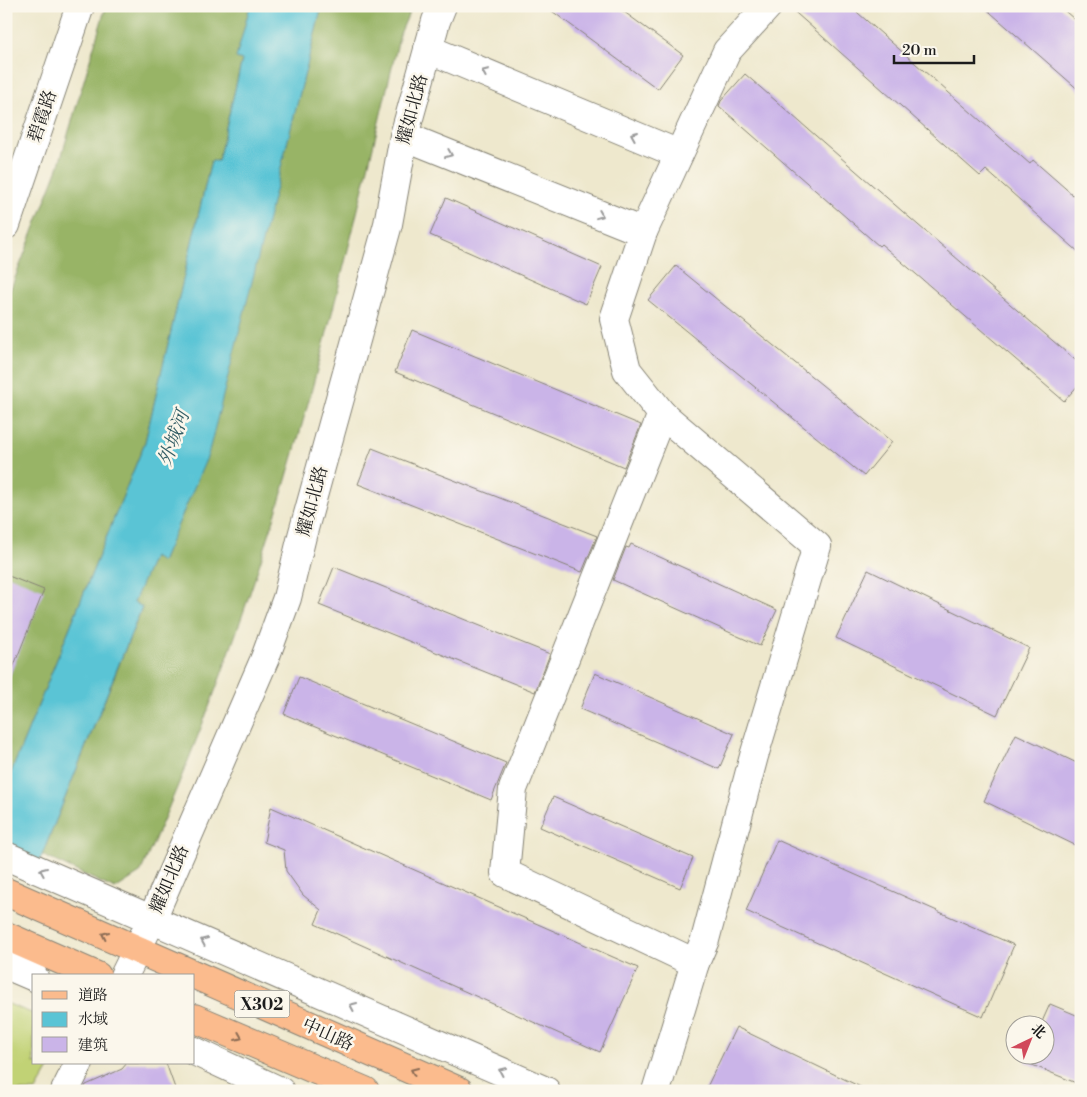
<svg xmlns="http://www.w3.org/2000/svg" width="1087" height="1097" viewBox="0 0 1087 1097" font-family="'Libre Bodoni','Noto Serif SC',serif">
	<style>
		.green { fill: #c1d274; stroke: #6e7748 }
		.forest { fill: #98b466; stroke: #5a6841 }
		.water { fill: #5ac4d5; stroke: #3b7078 }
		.pier { fill: #eee8cd }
		.building { fill: #cab4e8 }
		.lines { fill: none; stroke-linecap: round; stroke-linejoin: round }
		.minor-casing { stroke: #858274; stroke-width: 30 }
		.tertiary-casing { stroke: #858274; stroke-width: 30 }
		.primary-casing { stroke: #858274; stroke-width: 30 }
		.minor { stroke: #fff; stroke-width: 28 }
		.tertiary { stroke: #fff; stroke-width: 28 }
		.primary { stroke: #fbbb8d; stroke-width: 28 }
		.oneway { stroke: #999 }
		.oneway2 { stroke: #8c6c54 }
		.labels { text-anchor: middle; stroke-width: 5; stroke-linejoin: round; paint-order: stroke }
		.shield { fill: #fbf7ec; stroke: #5f5e5a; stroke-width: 1 }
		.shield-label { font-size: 16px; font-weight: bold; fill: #1c1c1c }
		.street-label { font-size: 18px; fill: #1c1c1c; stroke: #fbf7ec }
		.water-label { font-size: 19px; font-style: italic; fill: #355f66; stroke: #fbf7ec }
	</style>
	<rect width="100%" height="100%" fill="#fbf7ec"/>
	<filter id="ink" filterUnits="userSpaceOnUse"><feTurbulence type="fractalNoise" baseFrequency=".02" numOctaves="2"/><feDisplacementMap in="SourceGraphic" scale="10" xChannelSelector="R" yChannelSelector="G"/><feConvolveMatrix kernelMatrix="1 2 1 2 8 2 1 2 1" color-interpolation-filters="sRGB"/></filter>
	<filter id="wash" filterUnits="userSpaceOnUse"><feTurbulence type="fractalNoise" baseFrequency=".0096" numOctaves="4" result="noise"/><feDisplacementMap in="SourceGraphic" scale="20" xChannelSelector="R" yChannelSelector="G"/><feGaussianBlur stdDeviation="1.12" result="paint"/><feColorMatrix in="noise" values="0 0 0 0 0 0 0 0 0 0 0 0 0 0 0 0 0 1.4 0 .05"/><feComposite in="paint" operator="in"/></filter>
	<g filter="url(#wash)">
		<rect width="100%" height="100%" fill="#eee8cd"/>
		<path class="green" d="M6,1003l28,11v49h18l-16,28h-30z"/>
		<g class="forest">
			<path d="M106,6h144l-13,52 5,2 -24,101h-7l-66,281 -139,343v-484l52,-133z"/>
			<path d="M322,6h90l-12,28c-30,125 -59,250 -93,373 -44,159 -99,316 -167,466l-25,16 -73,-34 100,-247 -9,-5 20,-46 10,4 119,-399z"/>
		</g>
		<path class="water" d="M250,6h72l-114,449 -46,107 -9,-5 -19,45 8,5 -100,248 -36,80v-150l139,-343 66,-281h7l24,-101 -6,-2z"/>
		<path class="pier" d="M6,848l35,15 -32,73 -3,2z"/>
		<g id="blocks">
			<g class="building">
				<path d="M545,6h71l67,49 -25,34z"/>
				<path d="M788,6h62l180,158 3,-4 48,42v52l-95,-84 -6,6z"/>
				<path d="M983,6h76l22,19v67z"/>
				<path d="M745,74l173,151 163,140v17l-17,19 -183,-157 -2,2 -160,-140 2,-5z"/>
				<path d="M446,198l156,69 -16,37 -156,-69z"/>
				<path d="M676,266l216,176 -28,34 -216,-176z"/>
				<path d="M412,330l229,95 -17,42 -229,-95z"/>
				<path d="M372,448l225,88 -15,36 -224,-88z"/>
				<path d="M631,544l146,66 -17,36 -147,-66 13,-33 3,1z"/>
				<path d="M334,567l216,87 -15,38 -216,-87z"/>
				<path d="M868,570l161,78 -32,67 -161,-77z"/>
				<path d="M6,575l38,15 -37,93h-1z"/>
				<path d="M595,673l139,61 -15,35 -139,-60z"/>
				<path d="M299,677l207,86 -15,37 -207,-86z"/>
				<path d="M1016,734l65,31v83l-97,-47z"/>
				<path d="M553,797l140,61 -13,30 -140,-61z"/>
				<path d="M271,807l367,161 -38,84 -285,-128 6,-14 -18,-15 -17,-24 -2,-21 -20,-8z"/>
				<path d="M777,840l237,105 -31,72 -237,-106z"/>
				<path d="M1050,1004l31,13v68l-56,-23 3,-8h16v-30h-3z"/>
				<path d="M736,1027l133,64h-164z"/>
				<path d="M127,1063h39l10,28h-93l3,-6 36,-16z"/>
			</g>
		</g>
	</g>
	<g filter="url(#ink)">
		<use href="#blocks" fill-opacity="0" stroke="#858274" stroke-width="1"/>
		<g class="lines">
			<defs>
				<g id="minor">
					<path d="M428,49l251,105"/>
					<path d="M404,136l239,96"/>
					<path d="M6,856l540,235"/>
					<path d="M695,963l-190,-90 8,-84 149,-375 -35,-44 -13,-51 29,-87 84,-181 41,-45"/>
					<path d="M6,965l28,12"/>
					<path d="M194,1051l86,40"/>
					<path d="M656,1091l39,-128 10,-23 49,-184 63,-210 -155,-132"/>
				</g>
				<g id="tertiary">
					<path d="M6,225l74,-219"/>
					<path d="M124,976l28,-57 113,-261 22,-60 15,-62 86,-312 16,-88 32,-115 6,-15"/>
					<path d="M65,1091l14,-28"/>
				</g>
				<g id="primary">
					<path d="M6,892l453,199"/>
					<path d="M6,936l91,40"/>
					<path d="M194,1018l171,73"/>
				</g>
			</defs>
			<use href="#minor" class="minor-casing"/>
			<use href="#tertiary" class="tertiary-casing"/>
			<use href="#primary" class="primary-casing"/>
			<use href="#minor" class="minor"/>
			<use href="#tertiary" class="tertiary"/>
			<use href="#primary" class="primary"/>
		</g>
		<defs><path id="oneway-chevron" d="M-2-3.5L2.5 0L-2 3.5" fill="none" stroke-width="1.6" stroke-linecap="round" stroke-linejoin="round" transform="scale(1.25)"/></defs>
		<g class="oneway">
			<use href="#oneway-chevron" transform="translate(485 72) rotate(-157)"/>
			<use href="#oneway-chevron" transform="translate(634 135) rotate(-157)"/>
			<use href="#oneway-chevron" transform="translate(449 154) rotate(22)"/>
			<use href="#oneway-chevron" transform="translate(600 215) rotate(22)"/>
			<use href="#oneway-chevron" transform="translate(43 871) rotate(-157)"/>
			<use href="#oneway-chevron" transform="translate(204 941) rotate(-156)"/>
			<use href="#oneway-chevron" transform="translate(353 1006) rotate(-156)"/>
			<use href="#oneway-chevron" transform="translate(502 1071) rotate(-156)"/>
		</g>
		<g class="oneway2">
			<use href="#oneway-chevron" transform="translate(105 935) rotate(-155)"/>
			<use href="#oneway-chevron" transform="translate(239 1037) rotate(23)"/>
			<use href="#oneway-chevron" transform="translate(414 1071) rotate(-156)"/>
		</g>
	</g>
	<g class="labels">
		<rect class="shield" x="234.5" y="990.5" width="55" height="27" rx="4"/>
		<g class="shield-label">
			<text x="262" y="1010">X302</text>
		</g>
		<g class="street-label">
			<text transform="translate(412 109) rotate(-75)" y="6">耀如北路</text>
			<text transform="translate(42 116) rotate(-71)" y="6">碧霞路</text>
			<text transform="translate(312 501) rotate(-75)" y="6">耀如北路</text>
			<text transform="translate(169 879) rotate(-67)" y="6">耀如北路</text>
			<text transform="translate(328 1034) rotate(24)" y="6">中山路</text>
		</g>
		<g class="water-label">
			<text transform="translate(173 438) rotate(-70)" y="7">外城河</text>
		</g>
	</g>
	<rect width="1087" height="1097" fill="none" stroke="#fbf7ec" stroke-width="25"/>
	<rect x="32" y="974" width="162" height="90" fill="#fbf7ec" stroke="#a29f99"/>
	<rect x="42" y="991" width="25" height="8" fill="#fbbb8d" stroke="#a29f99"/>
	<text x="78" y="1000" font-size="15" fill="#1c1c1c">道路</text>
	<rect x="42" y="1012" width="25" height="15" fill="#5ac4d5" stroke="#a29f99"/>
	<text x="78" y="1024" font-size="15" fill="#1c1c1c">水域</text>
	<rect x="42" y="1037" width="25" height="15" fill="#cab4e8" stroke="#a29f99"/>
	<text x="78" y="1050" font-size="15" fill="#1c1c1c">建筑</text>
	<g transform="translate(1030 1040) rotate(43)"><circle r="24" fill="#fbf7ec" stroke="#a29f99"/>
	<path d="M0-4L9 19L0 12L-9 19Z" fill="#d1495b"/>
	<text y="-8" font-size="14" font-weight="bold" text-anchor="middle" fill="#1c1c1c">北</text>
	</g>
	<path d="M894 55v8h80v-8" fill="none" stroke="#1c1c1c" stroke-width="2.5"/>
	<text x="902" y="55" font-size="15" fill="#1c1c1c" stroke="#fbf7ec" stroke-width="4" paint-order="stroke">20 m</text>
</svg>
